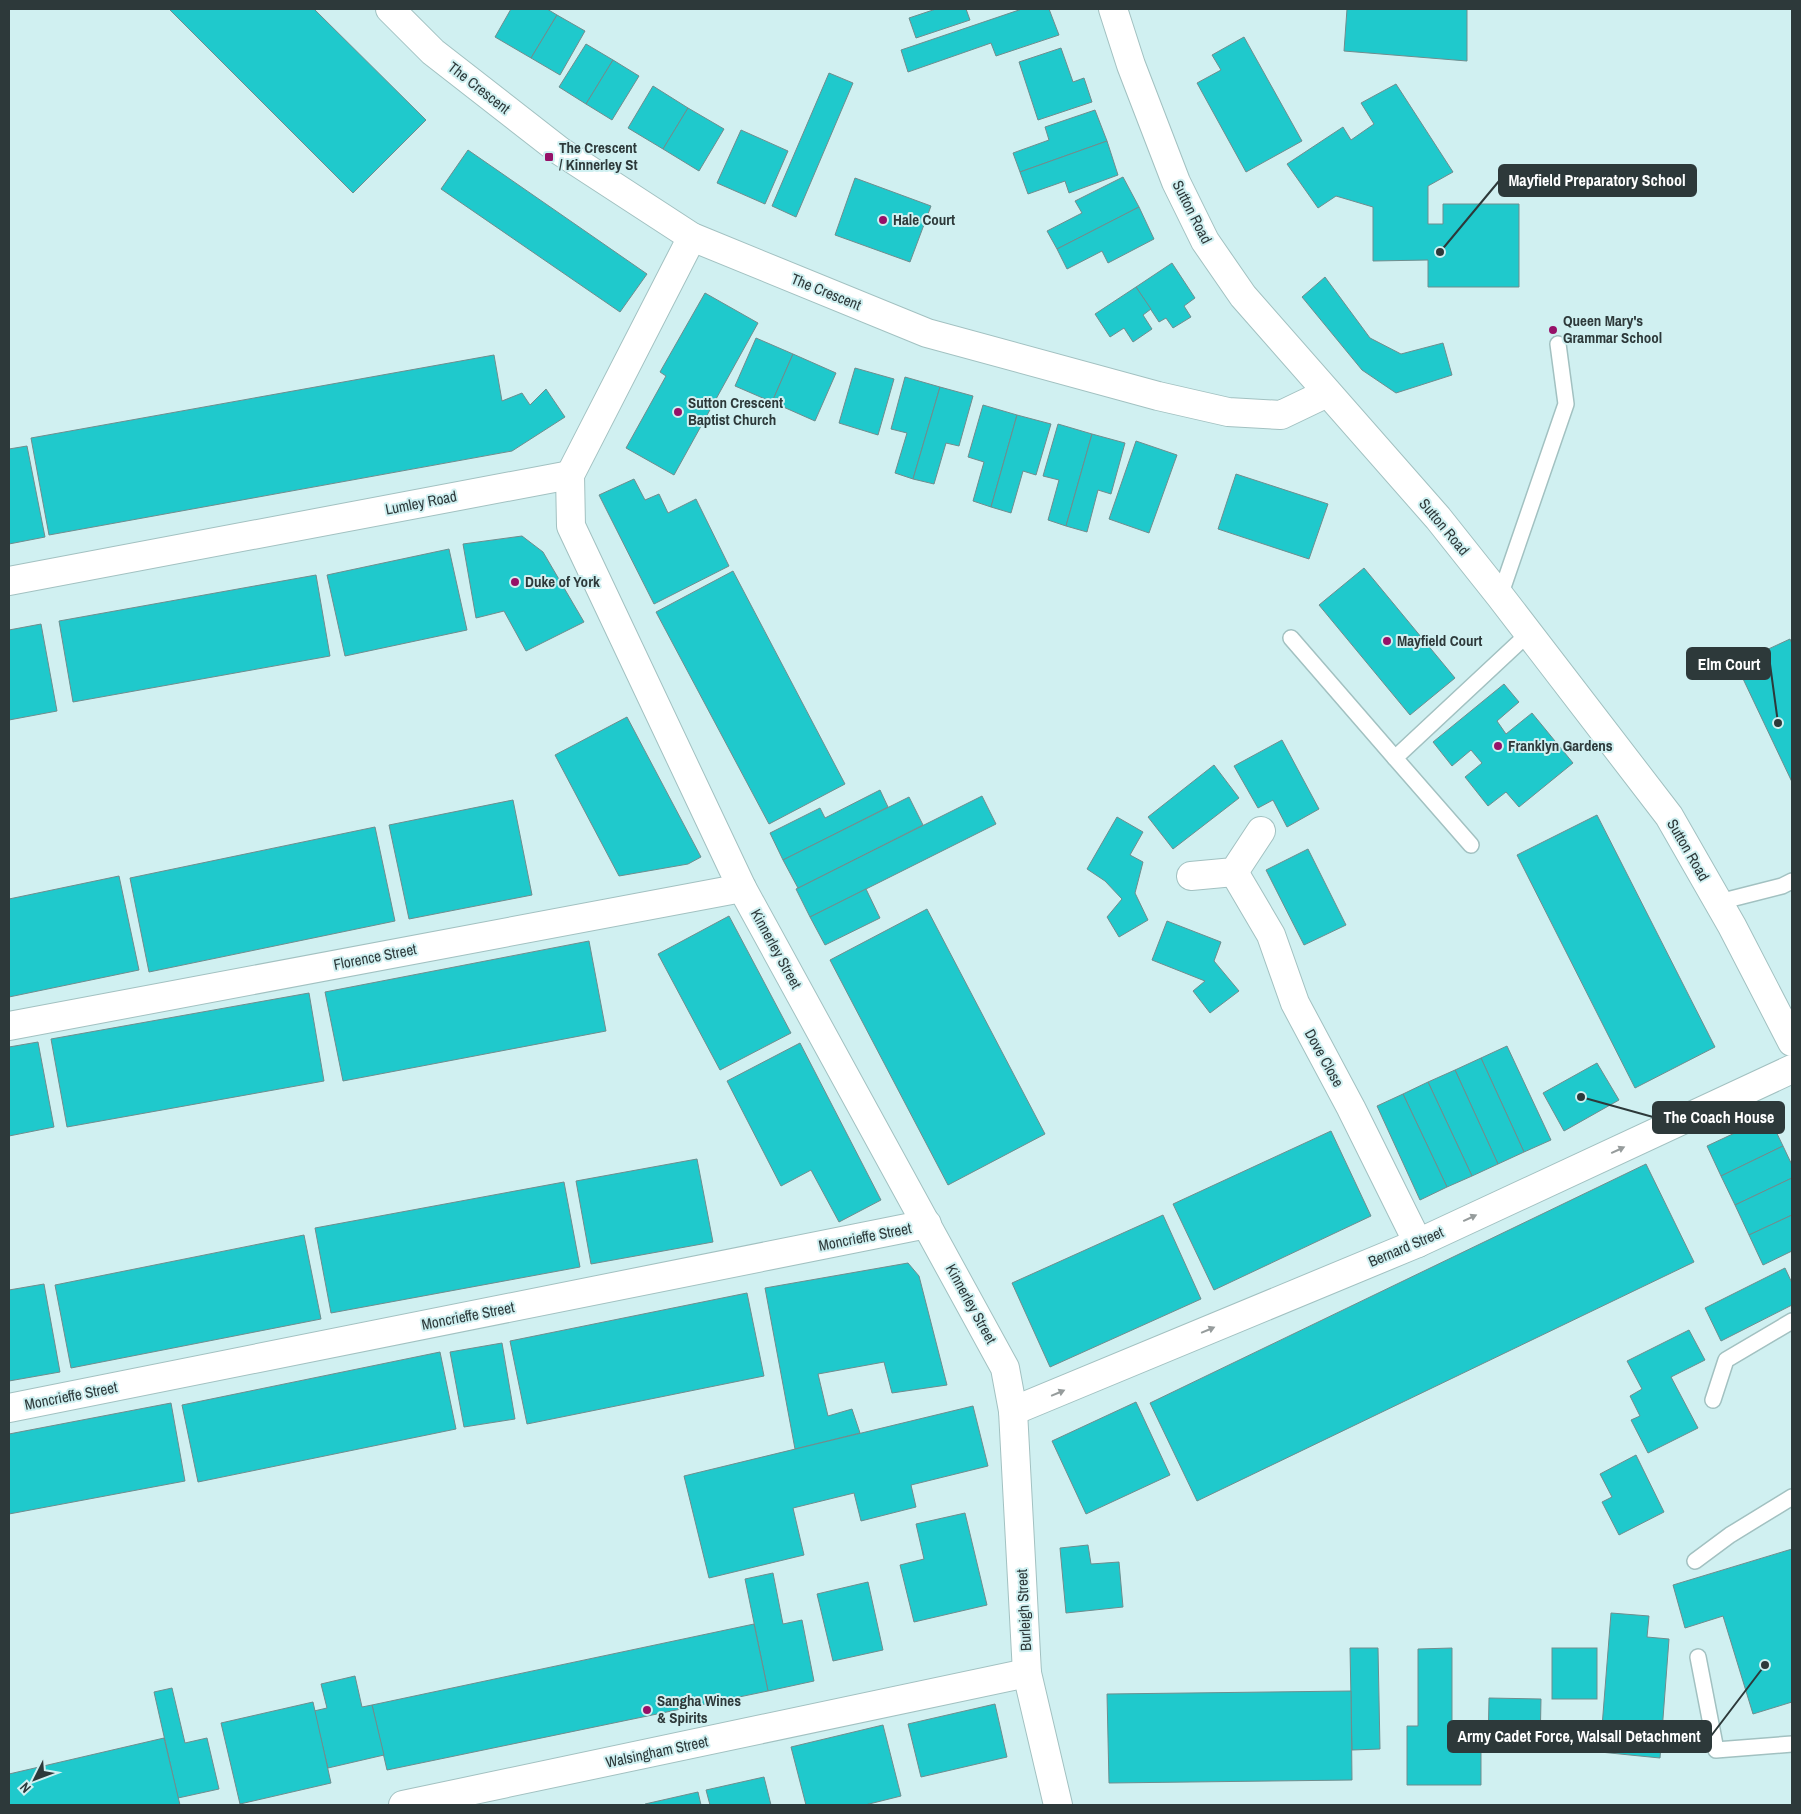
<svg xmlns="http://www.w3.org/2000/svg" width="1801" height="1814" viewBox="0 0 1801 1814" font-family="'Archivo Narrow',sans-serif">
	<style>
		.building { fill: #1fc9cc; stroke: #6f8d8e }
		.lines { fill: none; stroke-linecap: round; stroke-linejoin: round }
		.service-casing { stroke: #a2c1c1; stroke-width: 18 }
		.minor-casing { stroke: #a2c1c1; stroke-width: 30 }
		.tertiary-casing { stroke: #a2c1c1; stroke-width: 30 }
		.service { stroke: #fff; stroke-width: 15 }
		.minor { stroke: #fff; stroke-width: 28 }
		.tertiary { stroke: #fff; stroke-width: 28 }
		.oneway { fill: #969c9c }
		.poi-dot { fill: #961168; stroke: #d0f0f1; stroke-width: 2 }
		.labels { text-anchor: middle; stroke-width: 4; stroke-linejoin: round; paint-order: stroke }
		.street-label { font-size: 15px; fill: #2d393a; stroke: #d0f0f1 }
		.poi-label { font-size: 15px; font-weight: bold; fill: #2d393a; stroke: #d0f0f1; text-anchor: start }
		.leader { fill: none; stroke: #2d393a; stroke-width: 2 }
		.callout-dot { fill: #2d393a; stroke: #d0f0f1; stroke-width: 2 }
		.callout { fill: #2d393a; stroke: #2d393a; stroke-width: 2 }
		.callout-label { font-size: 16px; text-anchor: middle; font-weight: bold; fill: #fff }
	</style>
	<rect width="100%" height="100%" fill="#d0f0f1"/>
	<g class="building">
		<path d="M169,9h145l112,111 -73,73z"/>
		<path d="M511,9h36l10,6 -26,43 -36,-21z"/>
		<path d="M936,9h30l4,11 -54,18 -7,-20z"/>
		<path d="M1022,9h27l10,26 -63,21 -5,-13 -83,29 -7,-22z"/>
		<path d="M1347,9h120v52l-123,-10z"/>
		<path d="M557,15l28,16 -25,44 -29,-17z"/>
		<path d="M1244,37l58,104 -56,31 -49,-89 24,-13 -9,-15z"/>
		<path d="M586,44l27,16 -27,44 -27,-17z"/>
		<path d="M1061,48l12,34 11,-4 8,24 -54,18 -19,-58z"/>
		<path d="M613,60l26,16 -27,44 -26,-16z"/>
		<path d="M829,73l24,10 -57,134 -24,-11z"/>
		<path d="M1396,84l57,88 -25,14v38h15v-20h76v83h-91v-27l-55,1v-54l-37,-11 -18,12 -31,-44 56,-37 8,13 23,-16 -13,-21z"/>
		<path d="M653,86l35,22 -25,41 -35,-21z"/>
		<path d="M688,108l36,21 -25,42 -36,-22z"/>
		<path d="M1095,110l12,31 -87,31 -7,-19 36,-13 -4,-13z"/>
		<path d="M741,130l47,21 -23,53 -48,-21z"/>
		<path d="M1107,141l11,34 -49,18 -4,-12 -37,13 -8,-22z"/>
		<path d="M468,150l179,124 -27,38 -179,-123z"/>
		<path d="M1123,177l16,30 -82,42 -10,-18 35,-18 -7,-12z"/>
		<path d="M855,178l76,28 -21,56 -75,-27z"/>
		<path d="M1139,207l15,32 -46,24 -6,-12 -35,18 -10,-20z"/>
		<path d="M1172,263l23,35 -11,8 7,11 -18,11 -7,-10 -7,4 -23,-35z"/>
		<path d="M1325,277l45,61 31,16 42,-11 9,32 -56,18 -34,-23 -60,-73z"/>
		<path d="M1136,287l15,22 -8,6 9,14 -19,13 -9,-14 -14,9 -15,-23z"/>
		<path d="M705,293l53,30 -84,152 -48,-27 40,-72 -6,-4z"/>
		<path d="M756,338l37,16 -21,48 -37,-16z"/>
		<path d="M793,354l43,19 -21,48 -43,-19z"/>
		<path d="M494,355l8,46 20,-8 8,12 16,-16 19,28 -53,34 -463,84 -18,-97z"/>
		<path d="M855,368l39,11 -16,56 -39,-12z"/>
		<path d="M905,377l35,10 -27,92 -18,-6 12,-40 -16,-4z"/>
		<path d="M940,387l33,9 -14,50 -13,-3 -12,41 -21,-5z"/>
		<path d="M983,405l34,10 -26,92 -18,-6 11,-39 -16,-5z"/>
		<path d="M1017,415l34,9 -15,51 -13,-4 -12,42 -20,-6z"/>
		<path d="M1058,424l34,10 -26,92 -18,-6 11,-40 -16,-4z"/>
		<path d="M1092,434l33,9 -14,51 -13,-4 -11,42 -21,-6z"/>
		<path d="M1136,441l41,14 -28,78 -40,-14z"/>
		<path d="M27,446l18,91 -36,7v-95z"/>
		<path d="M1236,474l92,30 -19,55 -91,-30z"/>
		<path d="M634,479l11,21 14,-6 9,19 28,-14 33,67 -75,38 -55,-109z"/>
		<path d="M522,536l21,16 41,70 -58,29 -22,-40 -28,7 -13,-74z"/>
		<path d="M449,549l18,81 -122,26 -18,-81z"/>
		<path d="M1364,568l91,110 -45,37 -91,-110z"/>
		<path d="M733,571l112,213 -76,40 -113,-212z"/>
		<path d="M316,575l14,81 -257,46 -14,-81z"/>
		<path d="M41,624l16,87 -48,9v-90z"/>
		<path d="M1790,639l2,5v138l-56,-118z"/>
		<path d="M1504,684l15,18 -22,19 9,13 26,-21 41,50 -54,44 -13,-15 -18,14 -23,-29 17,-14 -11,-13 -19,16 -19,-24z"/>
		<path d="M627,717l74,140 -13,7 -69,12 -64,-121z"/>
		<path d="M1282,740l37,69 -32,18 -14,-27 -15,8 -24,-42z"/>
		<path d="M1214,765l25,33 -66,51 -25,-32z"/>
		<path d="M880,790l8,17 -105,53 -13,-27 50,-25 5,10z"/>
		<path d="M982,796l14,28 -186,93 -14,-28z"/>
		<path d="M909,797l14,28 -125,63 -15,-28z"/>
		<path d="M513,800l19,95 -123,24 -20,-94z"/>
		<path d="M1597,815l118,232 -80,41 -118,-233z"/>
		<path d="M1117,817l26,15 -13,23 13,7 -8,31 13,27 -29,17 -12,-20 15,-18 -17,-18 -18,-12z"/>
		<path d="M375,827l20,94 -246,51 -19,-94z"/>
		<path d="M1308,849l38,76 -42,20 -38,-75z"/>
		<path d="M119,876l20,94 -130,27v-98z"/>
		<path d="M866,889l14,29 -55,27 -15,-28z"/>
		<path d="M927,909l118,225 -97,51 -118,-225z"/>
		<path d="M729,916l62,117 -71,37 -62,-116z"/>
		<path d="M1167,921l54,21 -7,19 25,30 -29,22 -17,-22 12,-10 -53,-21z"/>
		<path d="M589,941l17,90 -263,50 -18,-89z"/>
		<path d="M309,993l15,88 -257,46 -16,-88z"/>
		<path d="M38,1042l16,85 -45,9v-89z"/>
		<path d="M800,1043l81,157 -42,22 -28,-52 -30,16 -54,-105z"/>
		<path d="M1507,1046l44,94 -27,12 -43,-94z"/>
		<path d="M1481,1058l43,94 -26,12 -43,-94z"/>
		<path d="M1597,1063l22,37 -55,31 -21,-38z"/>
		<path d="M1455,1070l43,94 -26,12 -44,-94z"/>
		<path d="M1428,1082l44,94 -25,11 -44,-93z"/>
		<path d="M1403,1094l44,93 -27,13 -43,-94z"/>
		<path d="M1769,1117l14,29 -62,30 -14,-30z"/>
		<path d="M1331,1131l40,85 -157,74 -41,-86z"/>
		<path d="M1783,1146l9,19v13l-57,27 -14,-29z"/>
		<path d="M697,1159l16,83 -122,22 -15,-83z"/>
		<path d="M1646,1164l48,98 -497,239 -47,-98z"/>
		<path d="M1792,1178v37l-43,20 -14,-30z"/>
		<path d="M564,1182l16,85 -249,46 -16,-85z"/>
		<path d="M1163,1215l38,84 -151,68 -38,-84z"/>
		<path d="M1792,1215v36l-29,14 -14,-30z"/>
		<path d="M304,1235l17,84 -250,49 -16,-83z"/>
		<path d="M908,1263l11,13 28,109 -55,8 -8,-31 -66,12 10,42 24,-7 8,24 -65,16 -30,-161z"/>
		<path d="M1785,1268l7,15v22l-71,36 -16,-33z"/>
		<path d="M44,1284l16,88 -51,9v-91z"/>
		<path d="M747,1293l17,83 -237,48 -17,-83z"/>
		<path d="M1689,1330l16,30 -34,17 27,51 -50,25 -17,-33 9,-4 -10,-20 12,-7 -15,-28z"/>
		<path d="M502,1343l13,76 -51,8 -14,-75z"/>
		<path d="M440,1352l16,77 -258,53 -16,-77z"/>
		<path d="M1136,1402l34,73 -84,39 -34,-73z"/>
		<path d="M171,1403l14,78 -176,33v-80z"/>
		<path d="M973,1406l15,60 -77,19 5,22 -55,14 -7,-28 -61,15 11,47 -95,23 -25,-102z"/>
		<path d="M1636,1455l28,57 -45,23 -17,-33 10,-5 -12,-23z"/>
		<path d="M965,1513l22,92 -73,17 -14,-57 24,-6 -8,-35z"/>
		<path d="M1088,1545l3,19 28,-2 4,45 -57,6 -6,-65z"/>
		<path d="M1792,1549v153l-39,12 -30,-98 -38,12 -12,-43z"/>
		<path d="M773,1573l10,51 19,-4 12,61 -46,10 -23,-112z"/>
		<path d="M868,1582l15,68 -50,11 -16,-67z"/>
		<path d="M1611,1613l38,3 -2,21 22,2 -9,119 -60,-6z"/>
		<path d="M754,1624l14,67 -381,79 -15,-65z"/>
		<path d="M1350,1648h28l2,101 -28,1z"/>
		<path d="M1452,1648v86h29v51h-74v-59h11v-77z"/>
		<rect x="1552" y="1648" width="45" height="51"/>
		<path d="M355,1676l7,31 10,-2 12,50 -56,13 -14,-57 13,-3 -6,-24z"/>
		<path d="M172,1688l13,55 22,-5 12,51 -41,9 -24,-106z"/>
		<path d="M1351,1691l1,89 -243,3 -2,-89z"/>
		<path d="M1489,1698l52,1 -1,50 -52,-1z"/>
		<path d="M313,1702l18,81 -91,21 -19,-81z"/>
		<path d="M995,1704l12,53 -86,20 -13,-53z"/>
		<path d="M883,1725l18,71 -36,9h-59l-15,-58z"/>
		<path d="M164,1738l16,67h-171v-31z"/>
		<path d="M764,1777l7,28h-61l-4,-15z"/>
		<path d="M698,1792l3,13h-56v-1z"/>
	</g>
	<g class="lines">
		<defs>
			<g id="service">
				<path d="M1500,596l66,-192 -8,-60"/>
				<path d="M1291,638l104,120"/>
				<path d="M1471,845l-76,-87 134,-125"/>
				<path d="M1719,902l63,-16 10,-5"/>
				<path d="M1713,1400l13,-40 66,-39"/>
				<path d="M1695,1561l35,-26 62,-38"/>
				<path d="M1698,1657l18,93 76,-6"/>
			</g>
			<g id="minor">
				<path d="M390,9l43,43 127,99 132,86 235,96 231,63 70,16 53,3 46,-22"/>
				<path d="M692,237l-122,238 1,51 171,362 263,480 8,43 14,262 31,132"/>
				<path d="M9,581l561,-106"/>
				<path d="M1234,872l37,63 24,68 56,105 67,135"/>
				<path d="M1191,876l43,-4 27,-41"/>
				<path d="M9,1026l733,-138"/>
				<path d="M9,1408l918,-184"/>
				<path d="M1013,1411l405,-168 374,-174"/>
				<path d="M403,1805l624,-132"/>
			</g>
			<path id="tertiary" d="M1113,9l18,56 45,117 29,59 38,55 195,222 62,78 169,220 63,110 60,116"/>
		</defs>
		<use href="#service" class="service-casing"/>
		<use href="#minor" class="minor-casing"/>
		<use href="#tertiary" class="tertiary-casing"/>
		<use href="#service" class="service"/>
		<use href="#minor" class="minor"/>
		<use href="#tertiary" class="tertiary"/>
	</g>
	<defs><path id="oneway-solid" d="M-6-.8H1V-3.2L6.5 0L1 3.2V.8H-6Z" transform="scale(1.25)"/></defs>
	<g class="oneway">
		<use href="#oneway-solid" transform="translate(1618 1150) rotate(-25)"/>
		<use href="#oneway-solid" transform="translate(1470 1218) rotate(-25)"/>
		<use href="#oneway-solid" transform="translate(1208 1330) rotate(-23)"/>
		<use href="#oneway-solid" transform="translate(1058 1393) rotate(-23)"/>
	</g>
	<g class="poi-dot">
		<rect x="544" y="152" width="10" height="10" rx="2.5"/>
		<circle cx="883" cy="220" r="5"/>
		<circle cx="1553" cy="330" r="5"/>
		<circle cx="678" cy="412" r="5"/>
		<circle cx="515" cy="582" r="5"/>
		<circle cx="1387" cy="641" r="5"/>
		<circle cx="1498" cy="746" r="5"/>
		<circle cx="647" cy="1710" r="5"/>
	</g>
	<g class="labels">
		<g class="street-label">
			<text transform="translate(479 88) rotate(38)" y="5">The Crescent</text>
			<text transform="translate(1192 212) rotate(63)" y="5">Sutton Road</text>
			<text transform="translate(826 292) rotate(22)" y="5">The Crescent</text>
			<text transform="translate(421 503) rotate(-11)" y="5">Lumley Road</text>
			<text transform="translate(1444 527) rotate(50)" y="5">Sutton Road</text>
			<text transform="translate(1688 850) rotate(60)" y="5">Sutton Road</text>
			<text transform="translate(776 949) rotate(61)" y="5">Kinnerley Street</text>
			<text transform="translate(375 957) rotate(-11)" y="5">Florence Street</text>
			<text transform="translate(1324 1058) rotate(61)" y="5">Dove Close</text>
			<text transform="translate(865 1237) rotate(-11)" y="5">Moncrieffe Street</text>
			<text transform="translate(1406 1247) rotate(-23)" y="5">Bernard Street</text>
			<text transform="translate(971 1304) rotate(61)" y="5">Kinnerley Street</text>
			<text transform="translate(468 1316) rotate(-11)" y="5">Moncrieffe Street</text>
			<text transform="translate(71 1396) rotate(-11)" y="5">Moncrieffe Street</text>
			<text transform="translate(1024 1610) rotate(-93)" y="5">Burleigh Street</text>
			<text transform="translate(657 1752) rotate(-12)" y="5">Walsingham Street</text>
		</g>
		<g class="poi-label">
			<text x="559" y="153">The Crescent<tspan x="559" dy="17">/ Kinnerley St</tspan></text>
			<text x="893" y="225">Hale Court</text>
			<text x="1563" y="326">Queen Mary's<tspan x="1563" dy="17">Grammar School</tspan></text>
			<text x="688" y="408">Sutton Crescent<tspan x="688" dy="17">Baptist Church</tspan></text>
			<text x="525" y="587">Duke of York</text>
			<text x="1397" y="646">Mayfield Court</text>
			<text x="1508" y="751">Franklyn Gardens</text>
			<text x="657" y="1706">Sangha Wines<tspan x="657" dy="17">&amp; Spirits</tspan></text>
		</g>
	</g>
	<path class="leader" d="M1440 252L1499 181M1778 723L1770 664M1581 1097L1653 1117M1765 1665L1711 1736"/>
	<g class="callout-dot">
		<circle cx="1440" cy="252" r="5"/>
		<circle cx="1778" cy="723" r="5"/>
		<circle cx="1581" cy="1097" r="5"/>
		<circle cx="1765" cy="1665" r="5"/>
	</g>
	<g class="callout">
		<rect x="1499" y="165" width="197" height="31" rx="5"/>
		<rect x="1687" y="648" width="83" height="31" rx="5"/>
		<rect x="1653" y="1102" width="131" height="31" rx="5"/>
		<rect x="1448" y="1721" width="263" height="31" rx="5"/>
	</g>
	<g class="callout-label">
		<text x="1597" y="186">Mayfield Preparatory School</text>
		<text x="1729" y="670">Elm Court</text>
		<text x="1719" y="1123">The Coach House</text>
		<text x="1579" y="1742">Army Cadet Force, Walsall Detachment</text>
	</g>
	<rect width="1801" height="1814" fill="none" stroke="#2d393a" stroke-width="20"/>
	<g transform="translate(35 1779) rotate(228)" stroke="#d0f0f1" stroke-width="4" paint-order="stroke">
	<path d="M0-4L9 19L0 12L-9 19Z" fill="#2d393a"/>
	<text y="-8" font-size="14" font-weight="bold" text-anchor="middle" fill="#2d393a">N</text>
	</g>
</svg>
